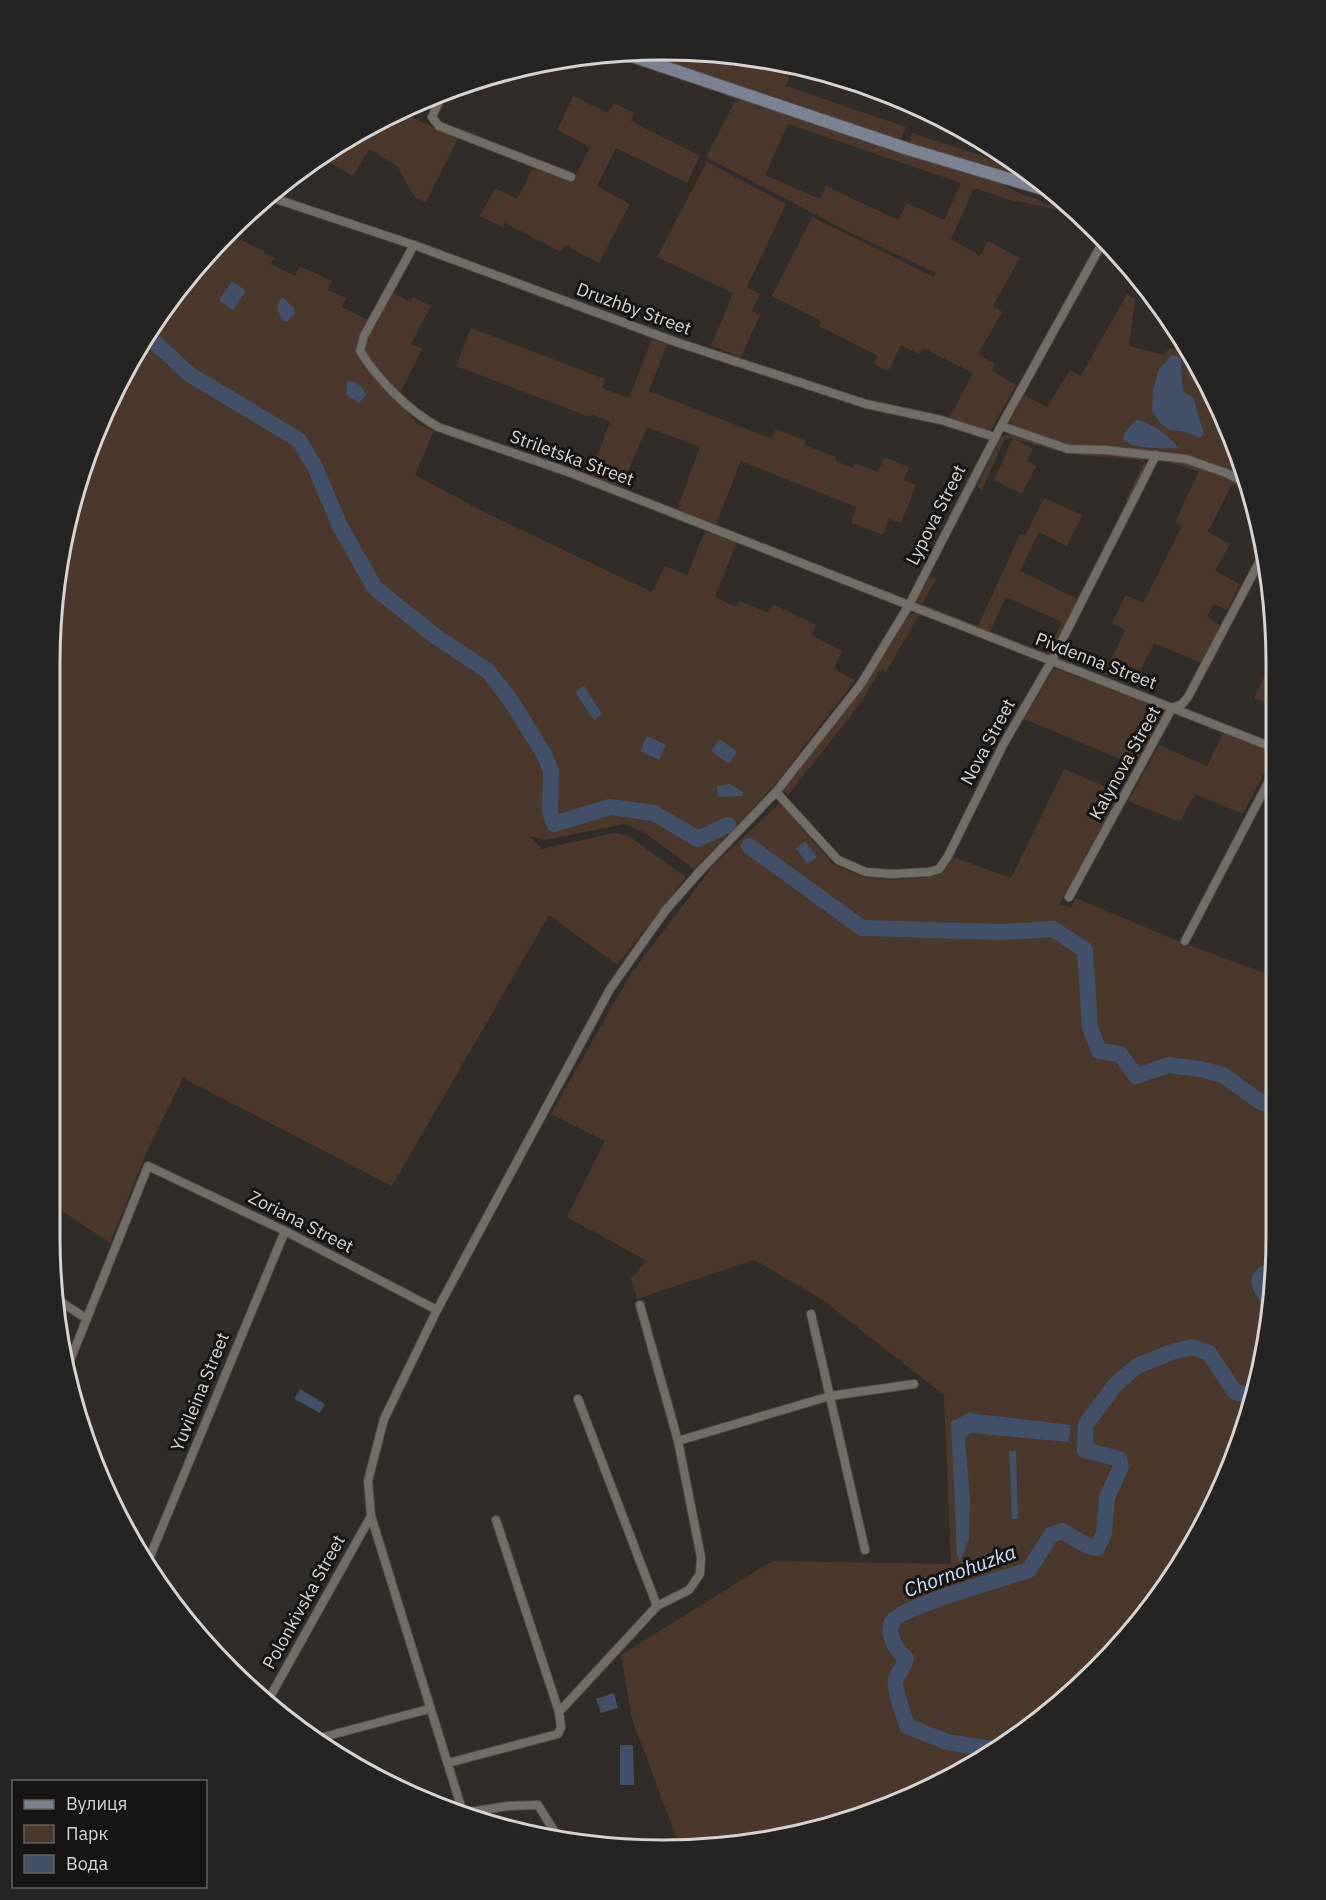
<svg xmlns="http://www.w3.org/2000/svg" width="1326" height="1900" viewBox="0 0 1326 1900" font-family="'IBM Plex Sans',sans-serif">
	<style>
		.green { fill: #49382b; fill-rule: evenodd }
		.water { fill: #425167 }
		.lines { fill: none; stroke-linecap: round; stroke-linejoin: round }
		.river { stroke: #425167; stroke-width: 16 }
		.street-casing { stroke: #4e4946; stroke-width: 10 }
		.secondary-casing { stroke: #4e4946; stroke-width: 14 }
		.street { stroke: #736d68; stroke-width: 8 }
		.secondary { stroke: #7b8390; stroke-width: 12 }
		.labels { text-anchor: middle; stroke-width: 6; stroke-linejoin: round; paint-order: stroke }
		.street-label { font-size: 18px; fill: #d7d3d0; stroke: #171513 }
		.water-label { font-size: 20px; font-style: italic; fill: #cde0fc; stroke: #171513 }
		.rim { fill: none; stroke: #d7d3d0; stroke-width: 3 }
	</style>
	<rect width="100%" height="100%" fill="#312c27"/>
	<g class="green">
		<path d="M689,51l45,16 4,-10 55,9 -7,20 120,41 -6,14 -160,-56 -101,-32z"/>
		<path d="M573,96l35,17 6,-10 20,10 -3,8 69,35 -13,27 -71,-35 -19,38 33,18 -31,59 -34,-18 -4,7 -56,-29 -3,4 -22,-11 15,-28 22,11 15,-29 7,-1 34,12 17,-34 -33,-17z"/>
		<path d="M739,99l256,81 30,16 13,3v2l5,1v2l6,1 1,-2 20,5 6,5 -70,-14 -32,-11 -23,51 29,17 8,-15 32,17 -27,48 9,6 -24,42 17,10 -3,7 24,14 -26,47 -41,-13 24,-46 -50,-25 -4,6 -18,-9 -13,26 -14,-7 4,-8 -59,-30 2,-5 -49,-25 40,-79 122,60 2,-4 -87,-41 -143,-75 28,-54zM788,124l173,59 -17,37 -37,-17 -9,17 -72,-34 -6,13 -55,-24z"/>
		<path d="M400,112l58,27 -32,63 -11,-4 -18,-32 -28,-17 -16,27 -33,-19 36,-25z"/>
		<path d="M912,133l114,37 14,10 -131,-36z"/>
		<path d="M707,162l79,42 -39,83 13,7 -8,17 8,4 -19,42 -30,-11 22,-53 -76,-36z"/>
		<path d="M228,234l36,17v2l10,5 -3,6 24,12 5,-10 32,15 -4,9 18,8 -4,9 28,14 -11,22 36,54 22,27 17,7 -19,44 73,39 164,78 13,-26 22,9 18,-44 32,11 -22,55 21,10 3,-6 29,12 5,-9 43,21 -5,10 31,16 -8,18 21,11 -82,107 -79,82 -49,-36 -20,-9 -80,16 -15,-4 12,13 71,-16 16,3 57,41 -69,88 -68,-50 -157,271 -209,-108 -39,80 -34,85 -60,-40v-540l11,-120 35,-114 36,-72 44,-68 41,-43 2,1z"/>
		<path d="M412,252l3,1 -22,40 17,9 3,-5 18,9 -20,38 11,5 -23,46 -33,-39 -3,-12z"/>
		<path d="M1127,294l8,5 -6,47 35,9 5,-7 16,4 3,16 8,-2c23,34 42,75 52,115l-61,-24 -118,-11 -56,-18 -3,-7 14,-26 23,12 23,-37 11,6zM1181,358l2,34 17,46 -15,-6 -16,-2z"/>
		<path d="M471,328l134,51 -3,9 27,10 23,-59 15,5 -18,47 123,48 4,-10 30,12 -1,4 31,12 -1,4 18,7 2,-5 23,9 6,-15 25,10 -5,13 12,5 -15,38 -12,-4 -6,16 -32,-12 5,-16 -115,-46 -25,63 -39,-15 23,-62 -53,-20 -26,60 -31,-12 20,-53 -19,-8 -1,3 -134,-51z"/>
		<path d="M1010,434l57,17 75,6 3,5 1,5 -18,34 -2,-1 18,-37 -3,-3 -73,-6 -53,-15 18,10 -6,12 9,5 -14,28 -28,-14 19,-42 -9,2 -22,50 -5,-3 20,-44 4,-6z"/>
		<path d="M1160,460c33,2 59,12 89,27l1,6 -18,-9 -24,48 22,12 -15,27 25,13 -13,26 -13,-6 -7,13 13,8 -18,38 -48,-20 -20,41 -30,-10 21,-44 -13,-7 14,-28 17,8 39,-77 -7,-4 24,-51z"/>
		<path d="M1044,498l38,17 -15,31 -28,-14 -19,39 58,28 -26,56 -4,2 -128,-51 -3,-7 12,-22 7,2 -14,25 56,22 42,-92 5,2zM1006,597l56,25 -14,29 -5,2 -53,-22z"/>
		<path d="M914,613h6l-34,59 -6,-2 -20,34 -72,91 -4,-5 80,-104 43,-71z"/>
		<path d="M1272,660v45l-18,-7z"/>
		<path d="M1054,668l112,42 -31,55 -111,-46z"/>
		<path d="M1223,733l49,19v6l-29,56 -48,-20 -15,28 -52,-21 31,-56 48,21z"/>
		<path d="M1064,769l56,24 -60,111 11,4 5,-10 102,43 95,35 2,301 -19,118 -43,113 -63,102 -82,88 -134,89 -112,43 -79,15h-64l-47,-126 -11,-64 151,-94 179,3 -7,-169 -123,-96 -66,-39 -118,39 -6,-21 16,-17 -80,-44 38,-76 -54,-27 79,-139 85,-112 65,-60 54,62 30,12 29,3 37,-3 13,-5 10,-15 58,21z"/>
	</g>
	<g class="water">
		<path d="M232,281l14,10 -13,19 -14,-10z"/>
		<path d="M283,298l11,10 1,5 -8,9 -4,-1 -6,-13 3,-9z"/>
		<path d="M1172,355l9,3 2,34 10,5 11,37 -4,4 -15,-6 -16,-2 -9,-7 -8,-12 1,-21 5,-19z"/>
		<path d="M347,381c9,-1 16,5 19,14l-7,8 -13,-8z"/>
		<path d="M1136,420c16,2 33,15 42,28 -14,1 -44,1 -55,-8l1,-7z"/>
		<path d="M584,686l18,28 -8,6 -19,-28z"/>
		<path d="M647,736l19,9 -7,15 -19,-9z"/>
		<path d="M720,739l17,13 -8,12 -18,-13z"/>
		<path d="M730,784l13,8 -1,4 -24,1 -1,-11z"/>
		<path d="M805,841l12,16 -10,7 -11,-16z"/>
		<path d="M300,1389l25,15 -5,9 -26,-14z"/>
		<path d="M968,1413l103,12 -2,17 -98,-9 -6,4 5,61 -1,41 -9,23 -3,-7 -6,-133z"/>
		<path d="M1009,1451h7l2,68h-6z"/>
		<path d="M614,1693l4,15 -17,5 -5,-14z"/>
		<path d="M620,1745h13l1,40h-14z"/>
	</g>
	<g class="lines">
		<g class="river">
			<path d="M146,334l43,40 110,66 16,27 25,59 34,61 61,49 53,35 23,30 33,53 7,17 -1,41 4,12 56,-17 44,6 44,26 30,-14"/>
			<path d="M749,846l113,82 140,4 51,-3 32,21 5,77 9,24 21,3 16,22 33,-11 31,4 23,6 36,26 15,7"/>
			<path d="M1271,1303c-11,-16 -21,-26 4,-34"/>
			<path d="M992,1749l-45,-7 -40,-16c-3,-11 -14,-38 -11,-47 2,-7 8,-11 10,-21 -10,-8 -21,-25 -13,-37 11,-16 113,-43 136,-51l22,-35 11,-4 26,15 9,2 7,-14 3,-37 14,-30 -2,-8 -34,-9 1,-26 29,-39 22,-19 35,-14 20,-5 17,6 26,39 17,5 4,-2"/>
		</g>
		<defs>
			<g id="street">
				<path d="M443,92l-11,25 7,9 132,51"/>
				<path d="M267,196l147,49 262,97 190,62 75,16 54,17"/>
				<path d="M414,245l-50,91 -4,15c18,29 49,60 78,76l133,46 701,274"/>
				<path d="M1001,426l67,23 38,1 80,9 40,14 22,11"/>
				<path d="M776,792l62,68 28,12 26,2 37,-2 10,-3 9,-13 55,-111 48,-83 105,-207"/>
				<path d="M1069,897l103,-189 10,-4 6,-7 76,-144"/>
				<path d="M1185,941l87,-166"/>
				<path d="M58,1300l29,19"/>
				<path d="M811,1314l54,236"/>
				<path d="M67,1368l81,-202 137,65 152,79"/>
				<path d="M578,1399l79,207"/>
				<path d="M678,1441l152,-45 84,-12"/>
				<path d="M496,1520l63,192"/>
				<path d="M146,1566l139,-335"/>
				<path d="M266,1704l105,-188"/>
				<path d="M312,1740l117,-31"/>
				<path d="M448,1763l110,-29 3,-7 -2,-15 98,-106 32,-16 11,-16 1,-17 -23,-116 -38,-136"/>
				<path d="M463,1813l-92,-297 -3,-35 16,-62 53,-109 173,-321 55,-78 36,-41 75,-78 85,-108 48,-79 92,-179 103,-186"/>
				<path d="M463,1813l45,-7 30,-1 21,34"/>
			</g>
			<path id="secondary" d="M623,53l285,96 145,43"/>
		</defs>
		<use href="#street" class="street-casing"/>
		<use href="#secondary" class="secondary-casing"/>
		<use href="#street" class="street"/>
		<use href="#secondary" class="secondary"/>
	</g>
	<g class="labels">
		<g class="street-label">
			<text transform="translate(634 309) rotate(20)" y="6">Druzhby Street</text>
			<text transform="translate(572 458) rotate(20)" y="6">Striletska Street</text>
			<text transform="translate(936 515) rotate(-63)" y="6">Lypova Street</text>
			<text transform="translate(1096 661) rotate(21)" y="6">Pivdenna Street</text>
			<text transform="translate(988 742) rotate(-62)" y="6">Nova Street</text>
			<text transform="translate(1125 763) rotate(-61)" y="6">Kalynova Street</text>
			<text transform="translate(301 1222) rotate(27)" y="6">Zoriana Street</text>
			<text transform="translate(200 1392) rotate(-68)" y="6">Yuvileina Street</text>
			<text transform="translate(304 1602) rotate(-61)" y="6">Polonkivska Street</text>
		</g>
		<g class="water-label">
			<text transform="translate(960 1571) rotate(-20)" y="7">Chornohuzka</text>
		</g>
	</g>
	<path d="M0 0H1326V1900H0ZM663 60H663A603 603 0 0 1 1266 663V1237A603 603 0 0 1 663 1840H663A603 603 0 0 1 60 1237V663A603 603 0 0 1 663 60Z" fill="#262422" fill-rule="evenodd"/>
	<path class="rim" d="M663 60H663A603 603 0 0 1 1266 663V1237A603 603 0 0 1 663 1840H663A603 603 0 0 1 60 1237V663A603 603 0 0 1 663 60Z"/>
	<rect x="12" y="1780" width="195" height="108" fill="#171513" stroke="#64615f" stroke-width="1.5"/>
	<rect x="24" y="1800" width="30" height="9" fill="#7b8390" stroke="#64615f" stroke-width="1.5"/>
	<text x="66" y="1810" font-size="18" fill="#d7d3d0">Вулиця</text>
	<rect x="24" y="1825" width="30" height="18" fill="#49382b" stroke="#64615f" stroke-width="1.5"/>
	<text x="66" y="1840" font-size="18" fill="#d7d3d0">Парк</text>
	<rect x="24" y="1855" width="30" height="18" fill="#425167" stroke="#64615f" stroke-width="1.5"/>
	<text x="66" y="1870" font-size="18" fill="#d7d3d0">Вода</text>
</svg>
